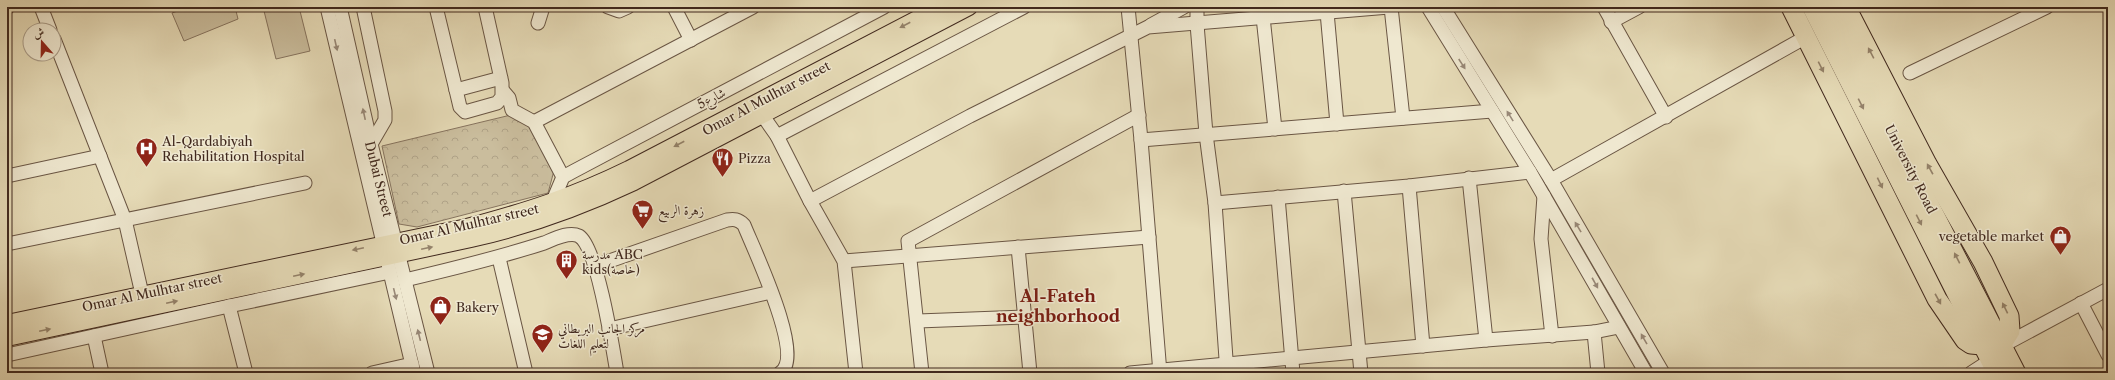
<svg xmlns="http://www.w3.org/2000/svg" width="2115" height="380" viewBox="0 0 2115 380" font-family="'Libre Caslon Text',Amiri,serif">
	<style>
		.park { fill: url(#park-crowns); stroke: #86735e }
		.pitch { fill: #cabd9d; stroke: #86735e }
		.lines { fill: none; stroke-linecap: round; stroke-linejoin: round }
		.minor-casing { stroke: #6a5644; stroke-width: 15 }
		.major-casing { stroke: #41291e; stroke-width: 18 }
		.highway-casing { stroke: #41291e; stroke-width: 21 }
		.minor { stroke: #efe8d0; stroke-width: 13 }
		.major { stroke: #e6dbb7; stroke-width: 16 }
		.highway { stroke: #e6dbb7; stroke-width: 19 }
		.oneway { fill: #94826a }
		.oneway2 { fill: #988877 }
		.labels { text-anchor: middle; stroke-width: 3; stroke-linejoin: round; paint-order: stroke }
		.street-label { font-size: 13px; fill: #41291e; stroke: #efe8d0 }
		.poi-label { font-size: 13px; fill: #41291e; stroke: #efe8d0; text-anchor: start }
		.district-label { font-size: 17px; font-weight: bold; fill: #7a1f14; stroke: #efe8d0 }
	</style>
	<defs>
		<pattern id="park-crowns" width="20" height="18" patternUnits="userSpaceOnUse"><rect width="20" height="18" fill="#cabd9d"/><path d="M2 6a3 3 0 1 1 6 0M12 15a3 3 0 1 1 6 0" fill="none" stroke="#afa287"/></pattern>
	</defs>
	<rect width="100%" height="100%" fill="#e6dbb7"/>
	<filter id="stains"><feTurbulence type="fractalNoise" baseFrequency=".005" numOctaves="4"/><feColorMatrix values="0 0 0 0 .2 0 0 0 0 .09 0 0 0 0 .02 0 0 0 .5 -.17"/></filter>
	<radialGradient id="worn" r=".72"><stop offset=".6" stop-color="#630" stop-opacity="0"/><stop offset="1" stop-color="#630" stop-opacity=".3"/></radialGradient>
	<path class="park" d="M515,114l15,6 25,47 -7,26 -131,34 -18,-3 -17,-78z"/>
	<g class="pitch">
		<path d="M189,7h46l3,12 -54,22 -12,-28z"/>
		<path d="M263,7h36l11,44 -34,8z"/>
	</g>
	<g class="lines">
		<defs>
			<g id="minor">
				<path d="M41,7l9,23"/>
				<path d="M327,7l87,366"/>
				<path d="M340,7l31,137 57,229"/>
				<path d="M363,7l22,104v9l-14,24"/>
				<path d="M436,7l20,83"/>
				<path d="M485,7l17,76v14l-5,6 -32,9 -5,-5 -4,-17 45,-12"/>
				<path d="M608,7l11,4 9,-4"/>
				<path d="M674,7l17,33"/>
				<path d="M1128,7l13,133 19,233"/>
				<path d="M1197,7v17l9,110 9,69 12,170"/>
				<path d="M1391,7l12,111"/>
				<path d="M1428,7l102,165 116,201"/>
				<path d="M1443,7l108,173 112,193"/>
				<path d="M1604,7l62,110"/>
				<path d="M7,8l1,-1"/>
				<path d="M1327,12l10,112"/>
				<path d="M1263,17l12,112"/>
				<path d="M1611,22l28,-15"/>
				<path d="M538,23l5,-16"/>
				<path d="M1151,25l33,-18"/>
				<path d="M54,39l71,181 17,74"/>
				<path d="M1910,73l137,-66"/>
				<path d="M503,91l6,7 3,12 22,12 29,55"/>
				<path d="M763,116l14,20 33,65 34,60 12,112"/>
				<path d="M534,122l219,-115"/>
				<path d="M777,136l247,-129"/>
				<path d="M1141,140l351,-29"/>
				<path d="M7,176l93,-20"/>
				<path d="M1469,178l17,162"/>
				<path d="M1551,180l255,-143"/>
				<path d="M1409,186l14,160"/>
				<path d="M1344,191l17,182"/>
				<path d="M1544,196l-3,43 11,97"/>
				<path d="M1278,197l15,176"/>
				<path d="M810,201l160,-85 178,-89 241,-20"/>
				<path d="M552,203l11,-26 11,-6 310,-164"/>
				<path d="M1215,203l194,-17 121,-14"/>
				<path d="M7,244l298,-61"/>
				<path d="M1018,247l12,126"/>
				<path d="M499,258l27,115"/>
				<path d="M844,261l305,-24"/>
				<path d="M595,266l132,-46c7,-1 11,-1 17,5 9,23 62,132 36,148"/>
				<path d="M405,280c47,-11 93,-22 139,-37 10,-4 25,-12 35,-7 18,11 34,113 38,137"/>
				<path d="M2081,303l27,52"/>
				<path d="M229,306l17,67"/>
				<path d="M918,321l107,-4"/>
				<path d="M609,329l162,-37"/>
				<path d="M1594,332l4,41"/>
				<path d="M94,336l8,37"/>
				<path d="M2002,346l106,-57"/>
				<path d="M7,355l222,-49 161,-34"/>
				<path d="M372,373l40,-9"/>
				<path d="M922,373l-14,-132 231,-126"/>
				<path d="M1130,373l356,-33 108,-8 25,-5"/>
				<path d="M1971,373l20,-13"/>
			</g>
			<g id="major">
				<path d="M7,323l460,-96c60,-16 107,-31 162,-58l311,-162"/>
				<path d="M7,338l464,-99c58,-13 108,-31 163,-57l335,-175"/>
			</g>
			<g id="highway">
				<path d="M1791,7l146,292 28,41 6,4 11,1"/>
				<path d="M1812,7l185,366"/>
				<path d="M1827,7l189,366"/>
				<path d="M1846,7l81,157 56,98 26,54 1,15 -5,8 -5,3"/>
			</g>
		</defs>
		<use href="#minor" class="minor-casing"/>
		<use href="#major" class="major-casing"/>
		<use href="#highway" class="highway-casing"/>
		<use href="#minor" class="minor"/>
		<use href="#major" class="major"/>
		<use href="#highway" class="highway"/>
	</g>
	<defs><path id="oneway-solid" d="M-6-.8H1V-3.2L6.5 0L1 3.2V.8H-6Z"/></defs>
	<g class="oneway">
		<use href="#oneway-solid" transform="translate(905 25) rotate(152)"/>
		<use href="#oneway-solid" transform="translate(1871 53) rotate(-118)"/>
		<use href="#oneway-solid" transform="translate(1821 67) rotate(63)"/>
		<use href="#oneway-solid" transform="translate(1861 104) rotate(63)"/>
		<use href="#oneway-solid" transform="translate(679 144) rotate(152)"/>
		<use href="#oneway-solid" transform="translate(1930 169) rotate(-119)"/>
		<use href="#oneway-solid" transform="translate(1880 183) rotate(64)"/>
		<use href="#oneway-solid" transform="translate(1919 220) rotate(63)"/>
		<use href="#oneway-solid" transform="translate(427 248) rotate(-12)"/>
		<use href="#oneway-solid" transform="translate(358 249) rotate(168)"/>
		<use href="#oneway-solid" transform="translate(1957 258) rotate(-117)"/>
		<use href="#oneway-solid" transform="translate(299 275) rotate(-12)"/>
		<use href="#oneway-solid" transform="translate(1938 299) rotate(61)"/>
		<use href="#oneway-solid" transform="translate(172 302) rotate(-12)"/>
		<use href="#oneway-solid" transform="translate(2005 308) rotate(-116)"/>
		<use href="#oneway-solid" transform="translate(45 330) rotate(-12)"/>
	</g>
	<g class="oneway2">
		<use href="#oneway-solid" transform="translate(336 45) rotate(77)"/>
		<use href="#oneway-solid" transform="translate(1462 64) rotate(57)"/>
		<use href="#oneway-solid" transform="translate(364 114) rotate(-102)"/>
		<use href="#oneway-solid" transform="translate(1510 116) rotate(-122)"/>
		<use href="#oneway-solid" transform="translate(1578 227) rotate(-121)"/>
		<use href="#oneway-solid" transform="translate(1595 283) rotate(61)"/>
		<use href="#oneway-solid" transform="translate(395 294) rotate(76)"/>
		<use href="#oneway-solid" transform="translate(419 335) rotate(-104)"/>
		<use href="#oneway-solid" transform="translate(1644 339) rotate(-120)"/>
	</g>
	<defs>
		<symbol id="hospital-pin" viewBox="-11 -11 22 30"><path d="M0 17L-7.5 6A9.5 9.5 0 1 1 7.5 6Z" fill="#8f2418" stroke="#efe8d0"/><path d="M-5-5h3v3.5h4V-5h3V5h-3V1.5h-4V5h-3Z" fill="#fff"/></symbol>
		<symbol id="restaurant-pin" viewBox="-11 -11 22 30"><path d="M0 17L-7.5 6A9.5 9.5 0 1 1 7.5 6Z" fill="#8f2418" stroke="#efe8d0"/><path d="M-5-6h1v4h1v-4h1v4h1v-4h1v5L-1.5 .5V6h-2V.5L-5-1ZM5-6V6H3V1.5H1.5Q1.5-4 5-6Z" fill="#fff"/></symbol>
		<symbol id="supermarket-pin" viewBox="-11 -11 22 30"><path d="M0 17L-7.5 6A9.5 9.5 0 1 1 7.5 6Z" fill="#8f2418" stroke="#efe8d0"/><path d="M-6-5.5h2.5l.6 2H6L4.5 2H-2.5L-4.4-4H-6ZM-1.5 3.2a1.3 1.3 0 1 0 .1 0ZM3 3.2a1.3 1.3 0 1 0 .1 0Z" fill="#fff"/></symbol>
		<symbol id="shop-pin" viewBox="-11 -11 22 30"><path d="M0 17L-7.5 6A9.5 9.5 0 1 1 7.5 6Z" fill="#8f2418" stroke="#efe8d0"/><path d="M-5-2.5h2.3a2.7 3.5 0 0 1 5.4 0H5L5.5 6h-11ZM-1.5-2.5h3a1.5 2.3 0 0 0-3 0Z" fill="#fff"/></symbol>
		<symbol id="building-pin" viewBox="-11 -11 22 30"><path d="M0 17L-7.5 6A9.5 9.5 0 1 1 7.5 6Z" fill="#8f2418" stroke="#efe8d0"/><path d="M-4-6H4V6H1V3H-1V6H-4ZM-2.5-4.3h1.7v1.8h-1.7ZM.8-4.3h1.7v1.8H.8ZM-2.5-1h1.7V.8h-1.7ZM.8-1h1.7V.8H.8Z" fill="#fff"/></symbol>
		<symbol id="school-pin" viewBox="-11 -11 22 30"><path d="M0 17L-7.5 6A9.5 9.5 0 1 1 7.5 6Z" fill="#8f2418" stroke="#efe8d0"/><path d="M0-5L7-2L0 1L-7-2ZM-4 1L0 2.5L4 1V4Q0 6-4 4Z" fill="#fff"/></symbol>
	</defs>
	<g fill-rule="evenodd">
		<use href="#hospital-pin" x="134" y="136" width="25" height="34"/>
		<use href="#restaurant-pin" x="710" y="146" width="25" height="34"/>
		<use href="#supermarket-pin" x="630" y="198" width="25" height="34"/>
		<use href="#shop-pin" x="2048" y="224" width="25" height="34"/>
		<use href="#building-pin" x="554" y="248" width="25" height="34"/>
		<use href="#shop-pin" x="428" y="294" width="25" height="34"/>
		<use href="#school-pin" x="530" y="322" width="25" height="34"/>
	</g>
	<g class="labels">
		<g class="street-label">
			<text transform="translate(711 98) rotate(-28)" y="5">شارع5</text>
			<text transform="translate(766 98) rotate(-28)" y="5">Omar Al Mulhtar street</text>
			<text transform="translate(1911 169) rotate(63)" y="5">University Road</text>
			<text transform="translate(379 179) rotate(76)" y="5">Dubai Street</text>
			<text transform="translate(469 224) rotate(-13)" y="5">Omar Al Mulhtar street</text>
			<text transform="translate(152 292) rotate(-12)" y="5">Omar Al Mulhtar street</text>
		</g>
		<g class="poi-label">
			<text x="162" y="146">Al-Qardabiyah<tspan x="162" dy="15">Rehabilitation Hospital</tspan></text>
			<text x="738" y="163">Pizza</text>
			<text x="658" y="215">زهرة الربيع</text>
			<text x="2044" y="241" text-anchor="end">vegetable market</text>
			<text x="582" y="259">مدرسة ABC<tspan x="582" dy="15">kids(خاصة)</tspan></text>
			<text x="456" y="312">Bakery</text>
			<text x="558" y="333">مركز الجانب البريطاني<tspan x="558" dy="15">لتعليم اللغات</tspan></text>
		</g>
		<g class="district-label">
			<text x="1058" y="302">Al-Fateh<tspan x="1058" dy="20">neighborhood</tspan></text>
		</g>
	</g>
	<rect width="2115" height="380" fill="none" stroke="#e6dbb7" stroke-width="24"/>
	<rect x="8" y="8" width="2099" height="364" fill="none" stroke="#41291e" stroke-width="2"/>
	<rect x="12" y="12" width="2091" height="356" fill="none" stroke="#41291e"/>
	<g transform="translate(42 42) rotate(340)"><circle r="19" fill="#efe8d0" stroke="#a99c89"/>
	<path d="M0-3L7 15L0 10L-7 15Z" fill="#8f2418"/>
	<text y="-6" font-size="11" font-weight="bold" text-anchor="middle" fill="#41291e">ش</text>
	</g>
	<rect width="100%" height="100%" filter="url(#stains)"/>
	<rect width="100%" height="100%" fill="url(#worn)"/>
</svg>
